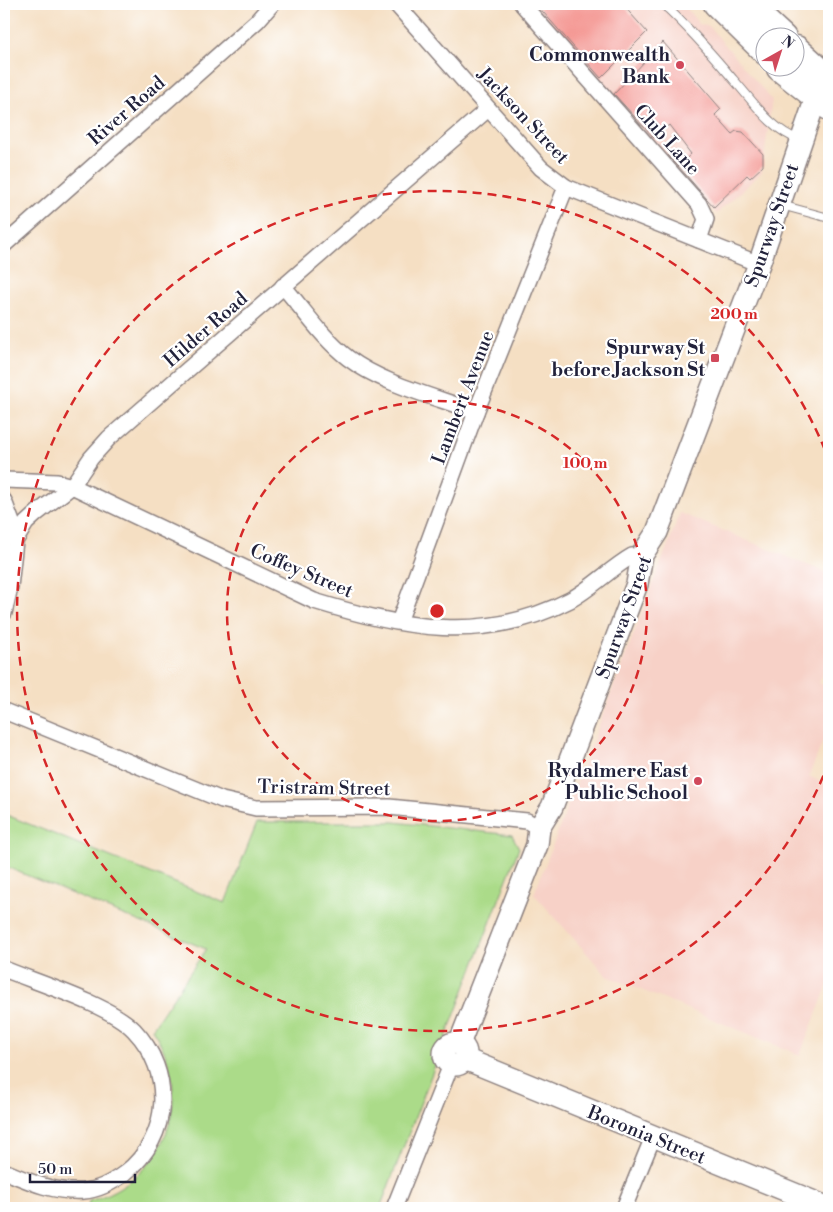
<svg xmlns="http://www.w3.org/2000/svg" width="833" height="1212" viewBox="0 0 833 1212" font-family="'Libre Bodoni',serif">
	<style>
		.built { fill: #f7d1c7 }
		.green { fill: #abdb89; stroke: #667e62 }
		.building { fill: #f49a95 }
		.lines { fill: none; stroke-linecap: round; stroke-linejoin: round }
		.lane-casing { stroke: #8c807f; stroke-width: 10 }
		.street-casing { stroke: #8c807f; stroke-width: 18 }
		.secondary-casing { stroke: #8c807f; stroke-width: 24 }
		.highway-casing { stroke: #8c807f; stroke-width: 29 }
		.lane { stroke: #fff; stroke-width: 8 }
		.street { stroke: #fff; stroke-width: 15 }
		.secondary { stroke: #fff; stroke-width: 21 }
		.highway { stroke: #fff; stroke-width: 26 }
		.ring { fill: none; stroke: #d62828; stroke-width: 2.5; stroke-dasharray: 9 6 }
		.poi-dot { fill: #d1495b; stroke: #fff; stroke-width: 2 }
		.labels { text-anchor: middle; stroke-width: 4.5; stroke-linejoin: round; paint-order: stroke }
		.poi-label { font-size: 19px; font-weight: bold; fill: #22223b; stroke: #fff; text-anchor: end }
		.street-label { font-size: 19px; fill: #22223b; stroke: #fff }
		.centre { fill: #d62828; stroke: #fff; stroke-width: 2.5 }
		.ring-label { font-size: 15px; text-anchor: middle; font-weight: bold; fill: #d62828; stroke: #fff; stroke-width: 4.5; stroke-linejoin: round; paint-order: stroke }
	</style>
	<rect width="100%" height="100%" fill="#fff"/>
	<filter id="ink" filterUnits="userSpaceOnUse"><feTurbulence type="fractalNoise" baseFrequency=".02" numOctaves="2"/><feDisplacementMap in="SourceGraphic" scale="10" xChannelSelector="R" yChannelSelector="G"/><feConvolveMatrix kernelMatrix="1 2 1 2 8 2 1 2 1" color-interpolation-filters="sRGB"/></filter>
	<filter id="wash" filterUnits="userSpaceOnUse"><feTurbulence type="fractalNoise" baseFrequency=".0096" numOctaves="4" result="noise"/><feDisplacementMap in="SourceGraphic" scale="20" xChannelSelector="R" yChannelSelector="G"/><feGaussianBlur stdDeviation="1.12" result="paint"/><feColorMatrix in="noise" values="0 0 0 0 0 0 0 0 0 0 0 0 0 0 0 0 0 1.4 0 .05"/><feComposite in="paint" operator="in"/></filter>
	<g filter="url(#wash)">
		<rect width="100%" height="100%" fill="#f5dfc3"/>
		<g class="built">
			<path d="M531,4h152l16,20 10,2 63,74 -10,72 -46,42z"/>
			<path d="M680,513l149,61v82l-10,27 10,5v38l-20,50 20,10v196l-29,73 -193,-79 -73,-82z"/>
		</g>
		<path class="green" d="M4,814l221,89 32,-81h137l118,13 7,13 -139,360h-292l1,-7c78,-23 108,-104 63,-172l54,-80 -202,-83z"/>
		<g id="blocks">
			<g class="building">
				<path d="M536,4h86l25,28 -46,46z"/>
				<path d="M663,42l58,67 -6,6 17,19 4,-3 7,1 20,22v12l-13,12 -3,-3 -33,32 -36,-41 13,-12 -22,-29 -15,13 -40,-44z"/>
			</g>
		</g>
	</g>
	<g filter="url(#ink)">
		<use href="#blocks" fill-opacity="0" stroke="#8c807f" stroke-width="1"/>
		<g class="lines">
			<defs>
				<g id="lane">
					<path d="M663,4c25,23 48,49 70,75 20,22 38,51 67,61"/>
					<path d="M781,205l48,13"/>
				</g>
				<g id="street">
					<path d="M396,4l145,164 25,19 193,77"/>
					<path d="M522,4l177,200 7,15 -7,21"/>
					<path d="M4,245l253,-224 15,-17"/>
					<path d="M283,286c21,24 40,53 65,72 34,26 88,39 128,54"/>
					<path d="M4,480l53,2 15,4 242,115c89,27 169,44 256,-1 22,-12 41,-32 62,-44l10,-1"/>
					<path d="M4,501l9,24 2,16"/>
					<path d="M4,613l6,-26 5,-46 11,-18 11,-10 35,-27 19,-28 18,-20 379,-329"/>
					<path d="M399,622l77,-210 90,-225"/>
					<path d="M4,711l218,89 34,8 133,-1 138,14 12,7"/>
					<path d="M4,969c34,14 106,36 130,61 40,42 37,107 -9,143 -12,9 -26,17 -41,18 -29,2 -54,-9 -80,-20"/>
					<path d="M394,1208l57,-143"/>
					<path d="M624,1208l29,-71"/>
				</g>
				<g id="secondary">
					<circle cx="455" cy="1054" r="11"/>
					<path d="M459,1044l78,-199 2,-17 13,-21 85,-223 5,-29 15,-23 102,-268 57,-166 9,-13"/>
					<path d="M465,1059l364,149"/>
				</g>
				<g id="highway">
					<path d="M717,4l49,48"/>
					<path d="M746,4l37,34"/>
					<path d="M796,49l33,30"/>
					<path d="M780,68l49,39"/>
				</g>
			</defs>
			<use href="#lane" class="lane-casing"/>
			<use href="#street" class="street-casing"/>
			<use href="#secondary" class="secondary-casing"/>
			<use href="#highway" class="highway-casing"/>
			<use href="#lane" class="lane"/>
			<use href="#street" class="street"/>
			<use href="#secondary" class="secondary"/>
			<use href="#highway" class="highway"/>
		</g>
	</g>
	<g class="ring">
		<circle cx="437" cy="611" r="210"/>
		<path d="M829 762A420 420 0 1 1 829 460"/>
	</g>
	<g class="poi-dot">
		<circle cx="680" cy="65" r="5"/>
		<rect x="710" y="353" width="10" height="10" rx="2.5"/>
		<circle cx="698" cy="781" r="5"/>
	</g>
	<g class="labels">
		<g class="poi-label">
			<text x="670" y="61">Commonwealth<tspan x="670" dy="22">Bank</tspan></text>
			<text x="705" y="354">Spurway St<tspan x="705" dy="22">before Jackson St</tspan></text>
			<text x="688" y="777">Rydalmere East<tspan x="688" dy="22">Public School</tspan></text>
		</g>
		<g class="street-label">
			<text transform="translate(126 110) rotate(-41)" y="7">River Road</text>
			<text transform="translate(524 115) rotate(47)" y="7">Jackson Street</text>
			<text transform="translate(668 139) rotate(48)" y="7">Club Lane</text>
			<text transform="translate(771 225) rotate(-71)" y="7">Spurway Street</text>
			<text transform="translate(205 329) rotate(-41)" y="7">Hilder Road</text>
			<text transform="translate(462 397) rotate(-69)" y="7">Lambert Avenue</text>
			<text transform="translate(302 570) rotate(23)" y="7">Coffey Street</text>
			<text transform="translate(623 617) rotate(-70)" y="7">Spurway Street</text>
			<text transform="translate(324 787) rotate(1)" y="7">Tristram Street</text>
			<text transform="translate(647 1134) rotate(22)" y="7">Boronia Street</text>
		</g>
	</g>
	<circle cx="437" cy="611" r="8" class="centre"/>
	<g class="ring-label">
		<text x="734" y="319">200 m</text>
		<text x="585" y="468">100 m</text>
	</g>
	<rect width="833" height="1212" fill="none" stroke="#fff" stroke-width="20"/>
	<g transform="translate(780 52) rotate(39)"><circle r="24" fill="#ffffff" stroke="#a7a7b1"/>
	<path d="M0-4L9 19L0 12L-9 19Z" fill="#d1495b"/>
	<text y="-8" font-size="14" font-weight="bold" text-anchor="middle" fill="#22223b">N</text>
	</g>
	<path d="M30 1174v8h105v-8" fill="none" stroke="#22223b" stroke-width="2.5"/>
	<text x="38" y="1174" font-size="15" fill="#22223b" stroke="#ffffff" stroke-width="4" paint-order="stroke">50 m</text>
</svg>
